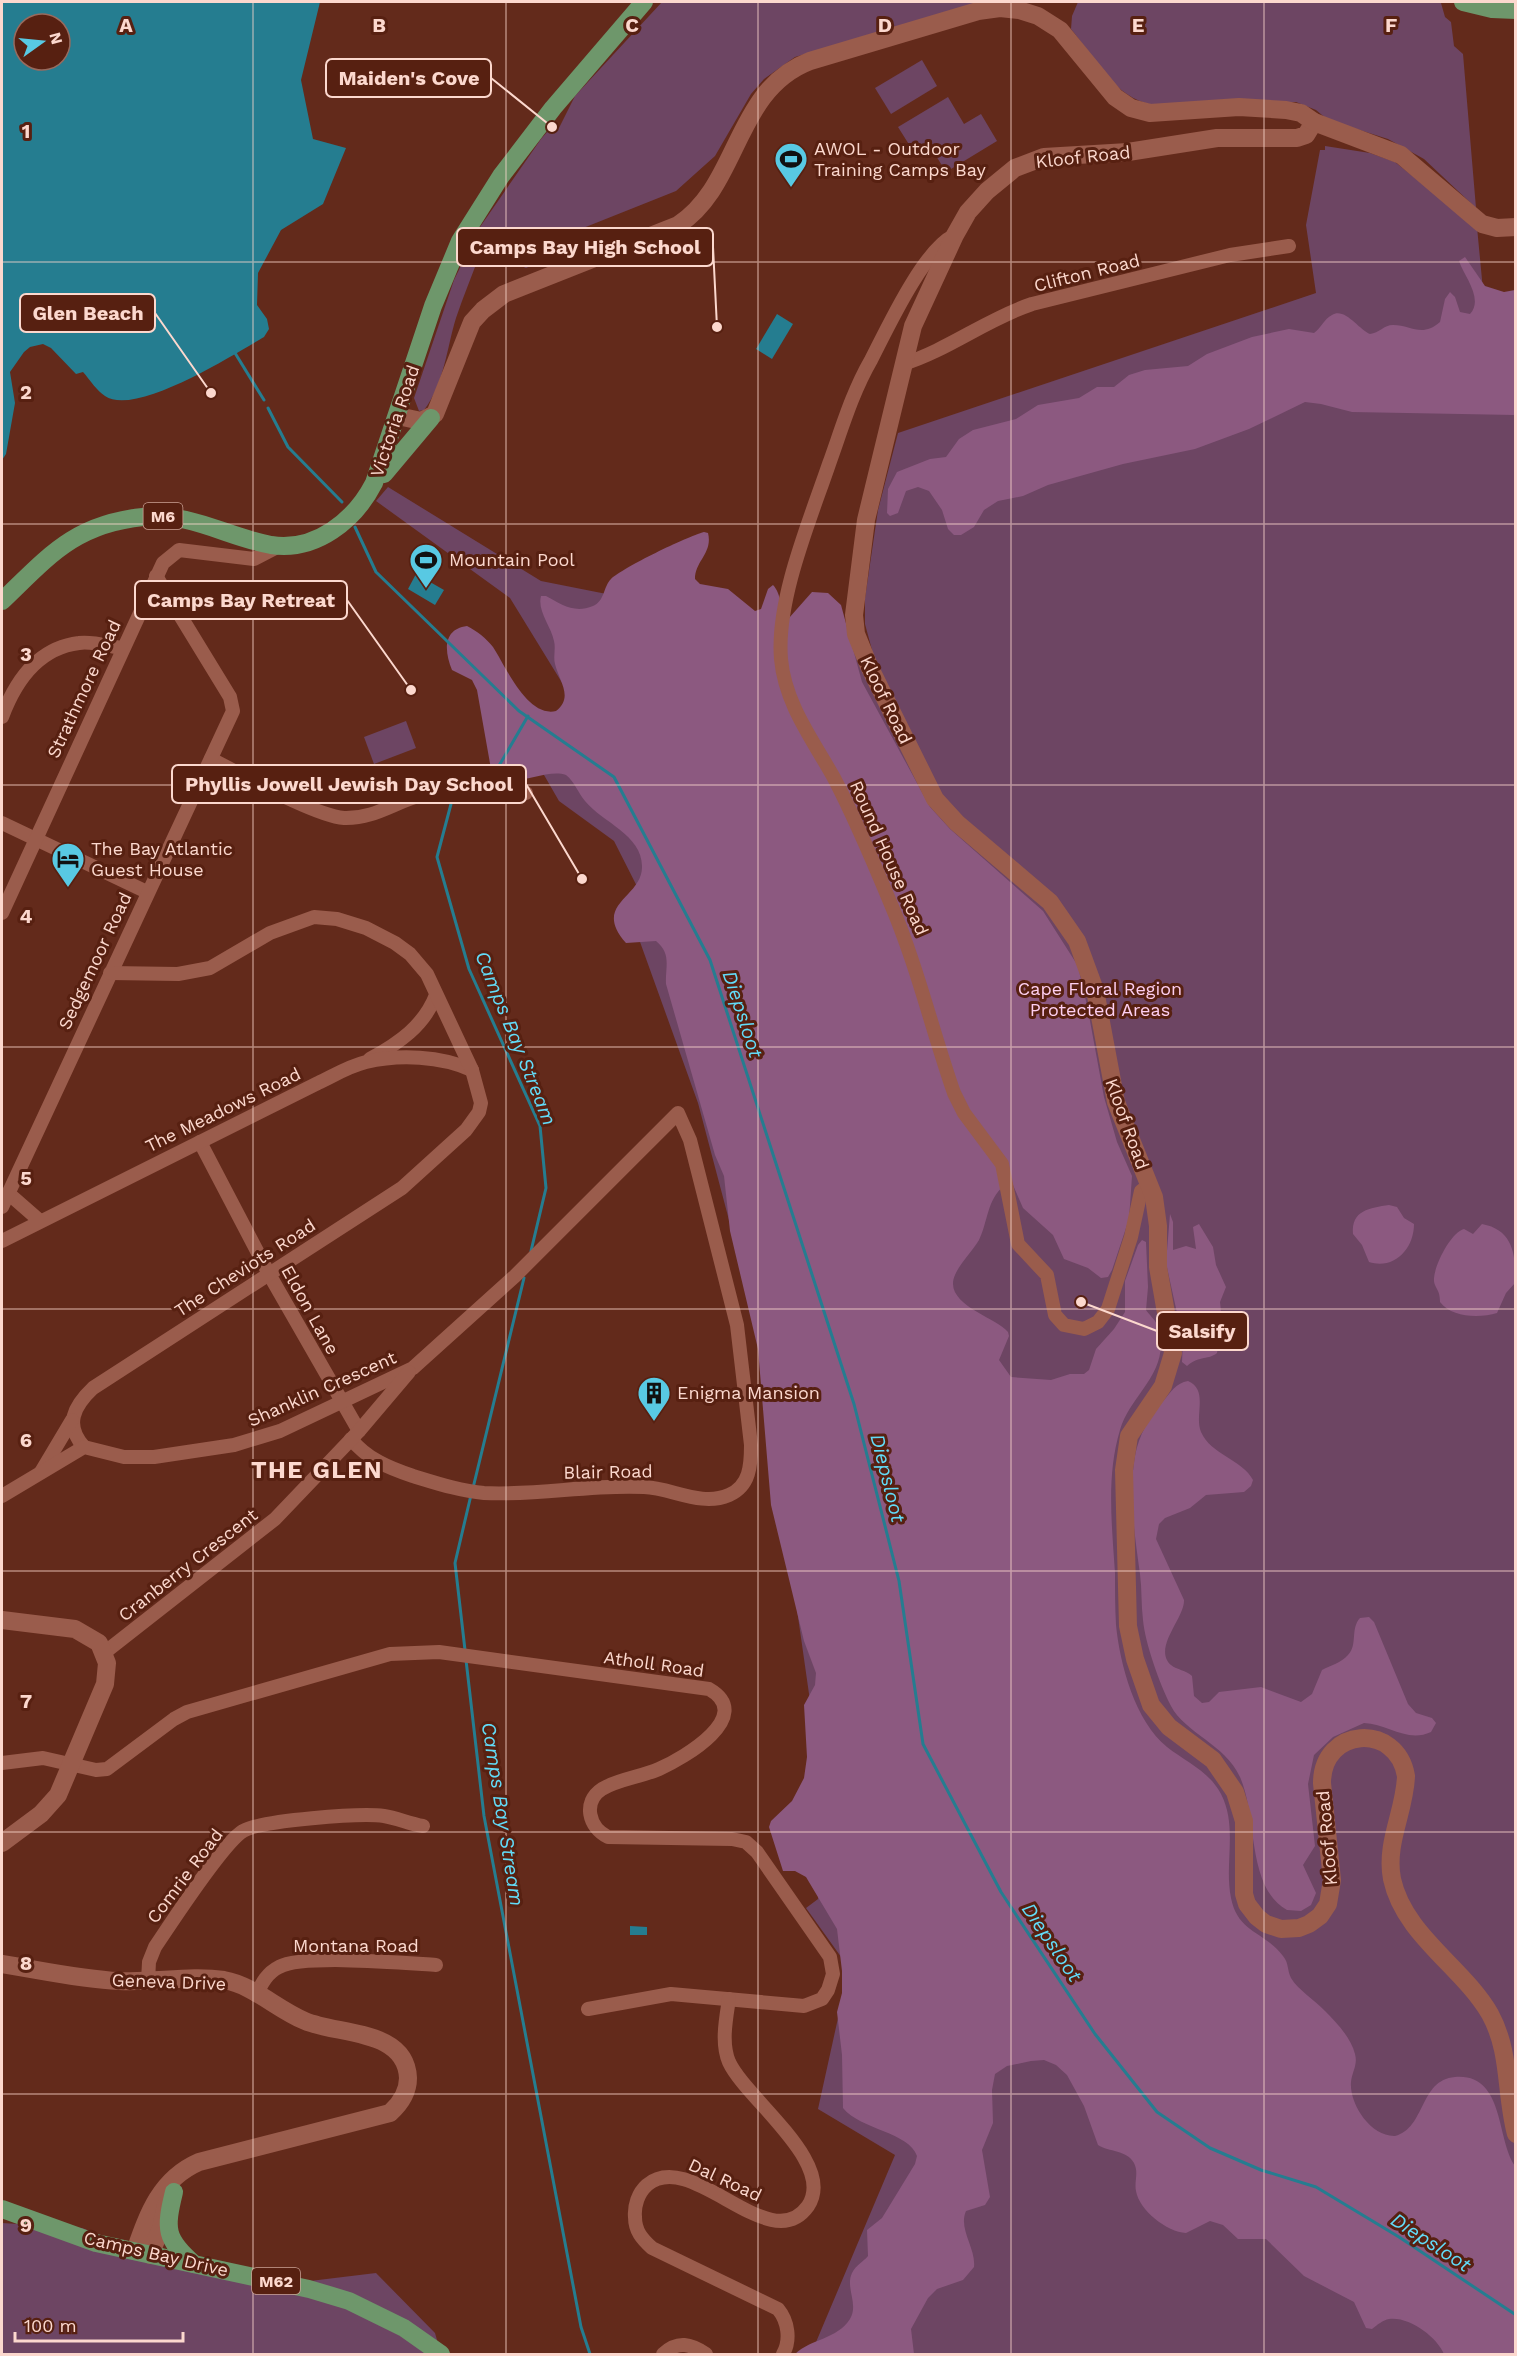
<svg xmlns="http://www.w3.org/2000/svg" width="1517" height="2356" viewBox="0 0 1517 2356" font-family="'Work Sans',sans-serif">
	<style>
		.green { fill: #6d4563 }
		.forest { fill: #8c5980 }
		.water { fill: #257d90; fill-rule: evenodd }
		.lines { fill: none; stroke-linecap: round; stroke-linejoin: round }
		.stream { stroke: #257d90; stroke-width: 3 }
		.street { stroke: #9a5c4c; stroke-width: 14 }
		.secondary { stroke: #9a5c4c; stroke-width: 18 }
		.primary { stroke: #6e976b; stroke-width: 18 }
		.grid { fill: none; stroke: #fcd8ce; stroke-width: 1.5; stroke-opacity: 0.55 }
		.labels { text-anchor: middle; stroke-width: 6; stroke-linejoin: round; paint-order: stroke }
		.shield { fill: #572011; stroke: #caa195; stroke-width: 1.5 }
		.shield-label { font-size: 16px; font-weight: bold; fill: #fcd8ce }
		.poi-label { font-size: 18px; fill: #fcd8ce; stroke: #572011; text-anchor: start }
		.street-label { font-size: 18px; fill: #fcd8ce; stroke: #572011 }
		.park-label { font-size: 18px; fill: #fecff1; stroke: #572011 }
		.water-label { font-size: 20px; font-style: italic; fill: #62dbf8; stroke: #572011 }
		.district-label { font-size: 24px; font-weight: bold; letter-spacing: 1.5px; fill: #fcd8ce; stroke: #572011 }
		.grid-label { font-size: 20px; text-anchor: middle; font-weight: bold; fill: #fcd8ce; stroke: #572011; stroke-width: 6; stroke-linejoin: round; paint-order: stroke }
		.leader { fill: none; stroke: #fcd8ce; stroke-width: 2 }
		.callout-dot { fill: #fcd8ce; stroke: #572011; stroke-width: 2 }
		.callout { fill: #572011; stroke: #fcd8ce; stroke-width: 2 }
		.callout-label { font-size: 20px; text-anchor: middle; font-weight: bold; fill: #fcd8ce }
	</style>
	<rect width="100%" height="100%" fill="#632a1b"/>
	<g class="green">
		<path d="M662,2h321l-188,55 -31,22 -13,15 -36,62 -39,35 -138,55 2,16 -14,6 -44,-20c-8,23 -18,46 -26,70 -9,29 -12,67 -32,92l-5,1 -5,-13 40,-118 26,-53 61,-88 7,-8 5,1 6,-4 16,-32z"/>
		<path d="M1078,2l363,1 4,14 6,5 3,24 9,8 13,154 -52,-49 -36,-20 -60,-19 -12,-10 -20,-8 -143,3c-39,-7 -59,-48 -82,-76l1,-13z"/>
		<path d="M922,60l15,26 -46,28 -16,-26z"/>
		<path d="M948,97l16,27 17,-10 16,27 -51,31 -16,-26 -15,8 -17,-27z"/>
		<path d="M1325,146l45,7 25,9 82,65 6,63 33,5 -1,2059h-704l84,-199 -77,-46 31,-141 -43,-60 12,-9 4,-114 -66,-463 -58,-219 -63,-175 17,-12 -38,-75 -55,-40 -34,-59 55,-30 -70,-114 -134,-97 12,-14 153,94 222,44 109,25 -7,-26v-26l13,-88 20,-77 418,-140 -10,-68 14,-75h5z"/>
		<path d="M406,721l10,27 -42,16 -10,-27z"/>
		<path d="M2,2223l80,5 122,47 73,10 99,-12 59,60 6,21h-439z"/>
	</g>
	<g class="forest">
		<path d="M1465,257l20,29 19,6 11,-2v125l-163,-3 -31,-8 -16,-2 -56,27 -54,20 -72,15 -75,21 -25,11 -25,5 -14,9 -10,17 -13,8h-7l-6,-6 -6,-19 -13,-19 -11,-4 -12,4 -8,22 -8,3 -3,-3 1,-24 9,-17 33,-13 16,-2 13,-18 14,-9 43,-11 22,-14 41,-7 18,-11h17l15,-12 16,-5 43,-4 19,-12 45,-17 37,-8 25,4c7,-5 10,-14 18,-18 13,-8 27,15 38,19 9,-1 14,-9 23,-9 18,0 29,13 47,-3l5,-23 5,-7 5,5 5,15 10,2c14,-15 -6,-38 -11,-53z"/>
		<path d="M704,532l4,1c5,20 -13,28 -13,46l5,5 28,5 27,22 6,-2 7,-20 5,-4c9,10 5,19 16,33l23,-26 16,1 13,12 21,77 68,125 20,22 93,82 35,55 10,44 16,87 13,45 15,34 -3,43 -17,51 -4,7 -7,1 -13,-10 -24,-9 -11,-24 -30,-27 -10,-23 -9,1c-17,13 -16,36 -25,54 -7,12 -19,23 -24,35 -13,29 41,42 53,57l1,4 -10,24 12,17 40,3 19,-6h14l5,-4 7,-21 18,-20 11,-17v-31l13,-36 4,-5 4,2 2,45 -2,23c3,5 9,9 11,15 17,45 -27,69 -37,105 -14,46 -8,96 -5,143 0,17 0,35 1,52 4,40 19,96 51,122 19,15 42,24 54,47 17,33 3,69 10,104 7,35 33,33 52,58 6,7 4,14 8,22 7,12 24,22 34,33 12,12 26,27 30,43 3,11 -3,18 -4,28 -2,22 20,55 44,54 31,-8 24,-56 60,-59 50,-4 41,62 60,89v188h-71c-7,-17 -35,-38 -55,-35 -6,1 -12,6 -17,10l-6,-1 -12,-26 -50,-26 -38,-37h-28l-15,-14 -13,-4 -24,12c-19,-1 -47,-23 -50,-42 -2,-10 3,-18 -2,-28 -7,-13 -25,-11 -36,-18l-14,-39 -17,-31 -11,-10 -12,-5 -13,1 -24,5 -12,8 -3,16 1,33 -11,27 8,47 -5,8 -19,6c-8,18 10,37 8,56l-11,13 -26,9 -9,9 -17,31 3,25h-119c17,-16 41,-14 55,-35 9,-15 -5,-31 2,-46 4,-8 11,-11 16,-17l-1,-26 15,-12 33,-54 2,-8c-8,-24 -56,-26 -74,-48l-1,-53 -5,-43 5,-19v-22l-5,-42 -31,-52 -11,-6h-12l-14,-44 2,-6 21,-20 12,-23 3,-21 -3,-52 11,-20 1,-12 -12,-32 -33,-136 -13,-156 -28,-118 -6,-55 -9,-21 -49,-171c-1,-17 6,-30 -10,-43l-30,2c-35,-40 17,-45 16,-77 0,-31 -40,-44 -57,-65 -7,-8 -10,-19 -19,-26 -22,-8 -61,20 -75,-6l-14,-79 -5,-10 -20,-10c-8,-19 -9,-41 15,-44 10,5 19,12 26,21 12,18 34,71 63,64 18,-14 3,-30 -1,-47 -2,-8 1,-15 -1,-23 -3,-15 -17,-30 -13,-45h5c15,8 28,18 47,10 12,-5 10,-19 18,-27 13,-12 75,-42 93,-47z"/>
		<path d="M1389,1205l8,2 7,11 10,6c0,25 -20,46 -45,38l-7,-17 -9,-11c-2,-24 17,-26 36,-29z"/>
		<path d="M1170,1214l3,8v28l13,-4 10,3 -3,-22 6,-3 14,23 3,18 10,22 -6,15 2,20 -5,31c-8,7 -17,2 -30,13l-5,-4 1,-22 -17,-77z"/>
		<path d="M1482,1224c32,6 34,32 33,59l-9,10 -9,20c-17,5 -45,5 -57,-11 0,-13 -5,-13 -6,-21 -1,-14 17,-49 30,-52l9,5z"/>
		<path d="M1188,1381c21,9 6,35 13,51 10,23 41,27 52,48l-2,6 -7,6 -38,3 -16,13 -25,10 -6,6 -3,15 28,61c1,18 -32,48 -13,65 6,5 15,5 21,11l2,20 8,7 7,-1 10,-10 42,-5 40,15 11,-8 10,-24c9,-5 19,-7 26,-15 10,-10 2,-26 12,-37l9,-1 5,5 34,82 8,9 16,5 4,5 -5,9c-24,11 -43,-8 -67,-9l-31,14 -19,18 -6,29 7,62 -12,19 13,28 -5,12 -10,6 -14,-1c-41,-23 -29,-93 -47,-133 -15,-33 -55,-44 -69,-71 -11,-21 -26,-63 -28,-86 -2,-16 -1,-31 -3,-46 -5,-37 -12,-80 -5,-118 4,-21 14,-39 29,-56 7,-8 12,-17 24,-19z"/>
	</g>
	<g class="water">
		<path d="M2,2h318l-19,78 12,59 33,9 -23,56 -42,26 -23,43 -1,32 10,14 2,10 -5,8c-30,17 -128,80 -159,59 -8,-5 -15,-16 -22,-24l-7,2 -25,-26 -8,-4 -13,3 -6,5 -14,20 5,31 -9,51 -4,6zM24,24h36v36h-36z"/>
		<path d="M777,314l16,10 -21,35 -16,-10z"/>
		<path d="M416,574l28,16 -9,15 -27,-16z"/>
		<path d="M630,1926l17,1v8h-17z"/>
	</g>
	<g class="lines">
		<g class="stream">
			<path d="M235,353l29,47"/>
			<path d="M268,408l20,39 54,55"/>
			<path d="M355,527l21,45 143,139 95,66 96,183 144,444 45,177 24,163 78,148 94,142 62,78 53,36 51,22 55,17 83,50 117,78"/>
			<path d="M490,775l10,-11 28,-48"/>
			<path d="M451,804l-14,53 32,112 71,157 6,62 -15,63"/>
			<path d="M473,1488l51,-210"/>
			<path d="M465,1650l-10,-87 16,-68"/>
			<path d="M466,1660l18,156 97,511 9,27"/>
		</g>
		<g class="street">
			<path d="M953,236c-30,15 -66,93 -82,124 -19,33 -29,68 -42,104 -19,56 -53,136 -48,195 4,45 32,81 53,119 21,40 39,83 56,124 27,63 42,128 64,191l10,20 38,51 16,80 29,31 8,40 9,10 20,4 14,-7 10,-13 23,-72 10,-46 8,-6"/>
			<path d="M903,364c45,-14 84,-45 129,-60l198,-49 59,-9"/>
			<path d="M2,717c13,-35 36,-69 77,-74 13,-2 29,3 42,5"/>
			<path d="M211,759c30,15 104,57 133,59 32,1 53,-18 82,-24 32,-7 68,-3 100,-1"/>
			<path d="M2,823l145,69"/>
			<path d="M2,913l161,-350 16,-13 75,9 25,-13"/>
			<path d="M370,1059c29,-16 54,-33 66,-64"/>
			<path d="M200,1142l69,132 90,157"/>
			<path d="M8,1193l32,28"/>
			<path d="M2,1207l231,-496 -3,-14 -74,-121"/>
			<path d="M2,1241l316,-158c15,-7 31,-17 48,-21 33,-8 75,-6 106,8"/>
			<path d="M84,1447c-20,-22 -10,-41 9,-59l309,-200 64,-58 13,-18 2,-9 -9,-33 -45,-96 -17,-20 -15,-11 -29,-15 -29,-9 -23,-2 -44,16 -60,35 -32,6 -68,-1"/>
			<path d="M41,1472l31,-52"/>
			<path d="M2,1496l82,-49 40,10h30l80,-12 46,-14 133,-63 102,-92 163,-163 12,27 47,185 14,120c0,20 -1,41 -22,50 -28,12 -57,-7 -85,-8 -53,-3 -107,9 -160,6 -24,-2 -48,-10 -71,-17 -24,-8 -46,-17 -62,-37"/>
			<path d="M104,1653l171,-134 84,-88 50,-59"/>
			<path d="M2,1763l41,-5 53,12 11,-1 67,-50 13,-7 203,-58 49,-2 270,37c47,27 -25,69 -50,80 -18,8 -40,10 -57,20 -20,13 -13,39 6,48l124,2 14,3 11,10 73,105 3,17 -5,16 -6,9 -18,7 -133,-12 -83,15"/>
			<path d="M148,1981l1,-19 6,-15c17,-25 67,-103 88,-116 19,-11 118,-18 141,-15 13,2 26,8 39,10"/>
			<path d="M256,1995c6,-12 11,-22 23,-28 24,-13 125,-4 157,-2"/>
			<path d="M729,1999c-3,20 -8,44 0,63 17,37 108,101 79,144 -38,54 -116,-59 -161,-21 -9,8 -13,21 -12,32 0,14 7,22 17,31l126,61c10,12 13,31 5,45"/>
			<path d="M663,2354c15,-14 28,-10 43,0"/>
		</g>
		<g class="secondary">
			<path d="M1314,122l-8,13 -9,3h-80l-89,14 -84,5 -29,11 -28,23 -19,21 -13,23 -42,91 -47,194 -12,95 2,19 13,32 66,133 22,24 93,79 27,39 18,49 21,112 38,95 4,29v41l15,86 -10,33 -34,50 -5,34 4,156 7,33 16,46 18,22 44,33 22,32 9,29v73l3,10 10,13 9,7 15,5 18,-1 10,-4 11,-8 8,-12 4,-24 -10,-97c0,-56 75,-61 84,-7 -1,35 -21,67 -14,103 12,56 71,88 98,135 21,38 15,79 26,120"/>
			<path d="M398,416l23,5 14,-7 37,-92 11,-12 21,-16 174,-69c62,-40 56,-135 132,-164l168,-50 22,-3 19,2 19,6 22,14 55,67 16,11 19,5 89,-6 47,3 15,3 13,9 87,33 81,69 15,4 19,-1"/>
			<path d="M2,1620l73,9 24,14 8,20 -2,21 -47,111 -17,19 -39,29"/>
			<path d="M2,1964c38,6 78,15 117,17 35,2 70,-6 105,-1 29,5 54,30 81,41 33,14 101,8 103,57 0,15 -8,26 -18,35l-191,49c-39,17 -51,52 -64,89"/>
			<path d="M150,2255l11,-27 5,-23"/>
		</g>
		<g class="primary">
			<path d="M1463,2l29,7 24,1"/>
			<path d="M384,474l47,-56"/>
			<path d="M2,601c46,-44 72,-77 141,-84 47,-5 84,20 128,28 45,7 84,-25 103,-62l59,-177 27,-65 41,-65 52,-68 91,-106"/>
			<path d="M174,2192c-9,37 -9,47 20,72"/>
			<path d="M2,2209l94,34 213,46 40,12 55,27 37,26"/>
		</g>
	</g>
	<path class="grid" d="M253,2v2352M506,2v2352M758,2v2352M1011,2v2352M1264,2v2352M2,262h1514M2,524h1514M2,785h1514M2,1047h1514M2,1309h1514M2,1571h1514M2,1832h1514M2,2094h1514"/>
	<defs>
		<symbol id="stadium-pin" viewBox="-11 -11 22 30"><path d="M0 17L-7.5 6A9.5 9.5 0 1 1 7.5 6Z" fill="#58c9e3" stroke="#572011"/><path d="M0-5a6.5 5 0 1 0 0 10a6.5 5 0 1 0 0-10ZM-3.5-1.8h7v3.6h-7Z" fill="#111"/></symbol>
		<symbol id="hotel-pin" viewBox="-11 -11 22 30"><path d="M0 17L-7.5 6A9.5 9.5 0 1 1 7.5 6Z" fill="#58c9e3" stroke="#572011"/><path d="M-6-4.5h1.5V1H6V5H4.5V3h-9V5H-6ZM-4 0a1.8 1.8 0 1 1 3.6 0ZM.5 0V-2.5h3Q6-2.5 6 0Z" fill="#111"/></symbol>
		<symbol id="building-pin" viewBox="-11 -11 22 30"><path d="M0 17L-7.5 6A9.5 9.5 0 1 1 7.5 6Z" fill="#58c9e3" stroke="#572011"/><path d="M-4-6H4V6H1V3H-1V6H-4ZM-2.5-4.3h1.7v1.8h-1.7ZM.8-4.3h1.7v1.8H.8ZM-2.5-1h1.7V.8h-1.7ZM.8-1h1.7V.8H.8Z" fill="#111"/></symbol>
	</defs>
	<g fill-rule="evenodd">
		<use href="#stadium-pin" x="772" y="140" width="38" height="52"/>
		<use href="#stadium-pin" x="407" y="541" width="38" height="52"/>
		<use href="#hotel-pin" x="49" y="840" width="38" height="52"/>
		<use href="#building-pin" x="635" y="1374" width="38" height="52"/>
	</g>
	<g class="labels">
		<g class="shield">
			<rect x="143.5" y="503" width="39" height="26" rx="4.5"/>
			<rect x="252" y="2268" width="48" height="26" rx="4.5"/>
		</g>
		<g class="shield-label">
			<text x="163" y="522">M6</text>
			<text x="276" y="2287">M62</text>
		</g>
		<g class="poi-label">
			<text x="814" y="155">AWOL - Outdoor<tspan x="814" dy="21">Training Camps Bay</tspan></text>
			<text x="449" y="566">Mountain Pool</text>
			<text x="91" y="855">The Bay Atlantic<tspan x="91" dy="21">Guest House</tspan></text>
			<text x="677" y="1399">Enigma Mansion</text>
		</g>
		<g class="street-label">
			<text transform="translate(1083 157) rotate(-6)" y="6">Kloof Road</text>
			<text transform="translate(1087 273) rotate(-14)" y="6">Clifton Road</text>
			<text transform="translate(395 421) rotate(-71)" y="6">Victoria Road</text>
			<text transform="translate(84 689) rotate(-65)" y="6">Strathmore Road</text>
			<text transform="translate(886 700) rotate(64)" y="6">Kloof Road</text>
			<text transform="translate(889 858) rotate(66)" y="6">Round House Road</text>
			<text transform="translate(95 961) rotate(-65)" y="6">Sedgemoor Road</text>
			<text transform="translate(223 1110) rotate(-26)" y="6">The Meadows Road</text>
			<text transform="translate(1127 1124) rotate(70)" y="6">Kloof Road</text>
			<text transform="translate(245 1268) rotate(-33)" y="6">The Cheviots Road</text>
			<text transform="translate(310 1310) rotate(61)" y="6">Eldon Lane</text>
			<text transform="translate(322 1389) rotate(-24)" y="6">Shanklin Crescent</text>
			<text transform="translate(608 1472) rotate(-1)" y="6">Blair Road</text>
			<text transform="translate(188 1565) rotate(-38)" y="6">Cranberry Crescent</text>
			<text transform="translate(654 1664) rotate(8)" y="6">Atholl Road</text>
			<text transform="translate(1327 1838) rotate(-95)" y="6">Kloof Road</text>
			<text transform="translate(185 1876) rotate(-53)" y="6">Comrie Road</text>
			<text x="356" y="1952">Montana Road</text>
			<text transform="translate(169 1982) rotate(2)" y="6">Geneva Drive</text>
			<text transform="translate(725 2180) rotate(25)" y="6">Dal Road</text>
			<text transform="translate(156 2254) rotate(13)" y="6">Camps Bay Drive</text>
		</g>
		<g class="park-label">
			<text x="1100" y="995">Cape Floral Region<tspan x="1100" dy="21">Protected Areas</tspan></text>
		</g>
		<g class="water-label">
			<text transform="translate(743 1014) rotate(72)" y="7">Diepsloot</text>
			<text transform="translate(516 1038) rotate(68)" y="7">Camps Bay Stream</text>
			<text transform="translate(888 1478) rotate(76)" y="7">Diepsloot</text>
			<text transform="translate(503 1814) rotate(81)" y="7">Camps Bay Stream</text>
			<text transform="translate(1052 1942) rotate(56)" y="7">Diepsloot</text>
			<text transform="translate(1431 2242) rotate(33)" y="7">Diepsloot</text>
		</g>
		<g class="district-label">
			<text x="317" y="1478">THE GLEN</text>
		</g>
	</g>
	<g class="grid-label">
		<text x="126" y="32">A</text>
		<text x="379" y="32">B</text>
		<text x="632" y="32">C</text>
		<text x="885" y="32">D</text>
		<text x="1138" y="32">E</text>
		<text x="1391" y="32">F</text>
		<text x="26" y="138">1</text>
		<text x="26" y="399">2</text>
		<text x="26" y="661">3</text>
		<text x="26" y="923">4</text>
		<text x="26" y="1185">5</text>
		<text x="26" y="1447">6</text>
		<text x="26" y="1708">7</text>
		<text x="26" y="1970">8</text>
		<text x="26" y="2232">9</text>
	</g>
	<path class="leader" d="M552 127L491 78M717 327L713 247M211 393L155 313M411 690L347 600M582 879L526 784M1081 1302L1157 1331"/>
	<g class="callout-dot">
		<circle cx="552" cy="127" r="6"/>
		<circle cx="717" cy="327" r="6"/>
		<circle cx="211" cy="393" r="6"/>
		<circle cx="411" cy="690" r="6"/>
		<circle cx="582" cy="879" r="6"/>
		<circle cx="1081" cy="1302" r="6"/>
	</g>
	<g class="callout">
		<rect x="326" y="59" width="165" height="38" rx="6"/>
		<rect x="457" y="228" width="256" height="38" rx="6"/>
		<rect x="20" y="294" width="135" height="38" rx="6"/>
		<rect x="135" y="581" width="212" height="38" rx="6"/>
		<rect x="172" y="765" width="354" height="38" rx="6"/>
		<rect x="1157" y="1312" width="91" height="38" rx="6"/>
	</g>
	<g class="callout-label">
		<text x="409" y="85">Maiden's Cove</text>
		<text x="585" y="254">Camps Bay High School</text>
		<text x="88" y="320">Glen Beach</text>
		<text x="241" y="607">Camps Bay Retreat</text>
		<text x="349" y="791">Phyllis Jowell Jewish Day School</text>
		<text x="1202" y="1338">Salsify</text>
	</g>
	<rect width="1517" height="2356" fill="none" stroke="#fcd8ce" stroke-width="6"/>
	<g transform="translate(42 42) rotate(75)"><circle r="28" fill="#572011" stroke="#996a5d" stroke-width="1.5"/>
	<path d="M0-4.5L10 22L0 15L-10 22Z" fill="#58c9e3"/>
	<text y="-9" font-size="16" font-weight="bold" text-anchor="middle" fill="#fcd8ce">N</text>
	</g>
	<path d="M15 2332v9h168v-9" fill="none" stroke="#fcd8ce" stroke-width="3"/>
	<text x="24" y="2332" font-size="18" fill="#fcd8ce" stroke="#572011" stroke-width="4.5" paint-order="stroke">100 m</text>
</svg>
